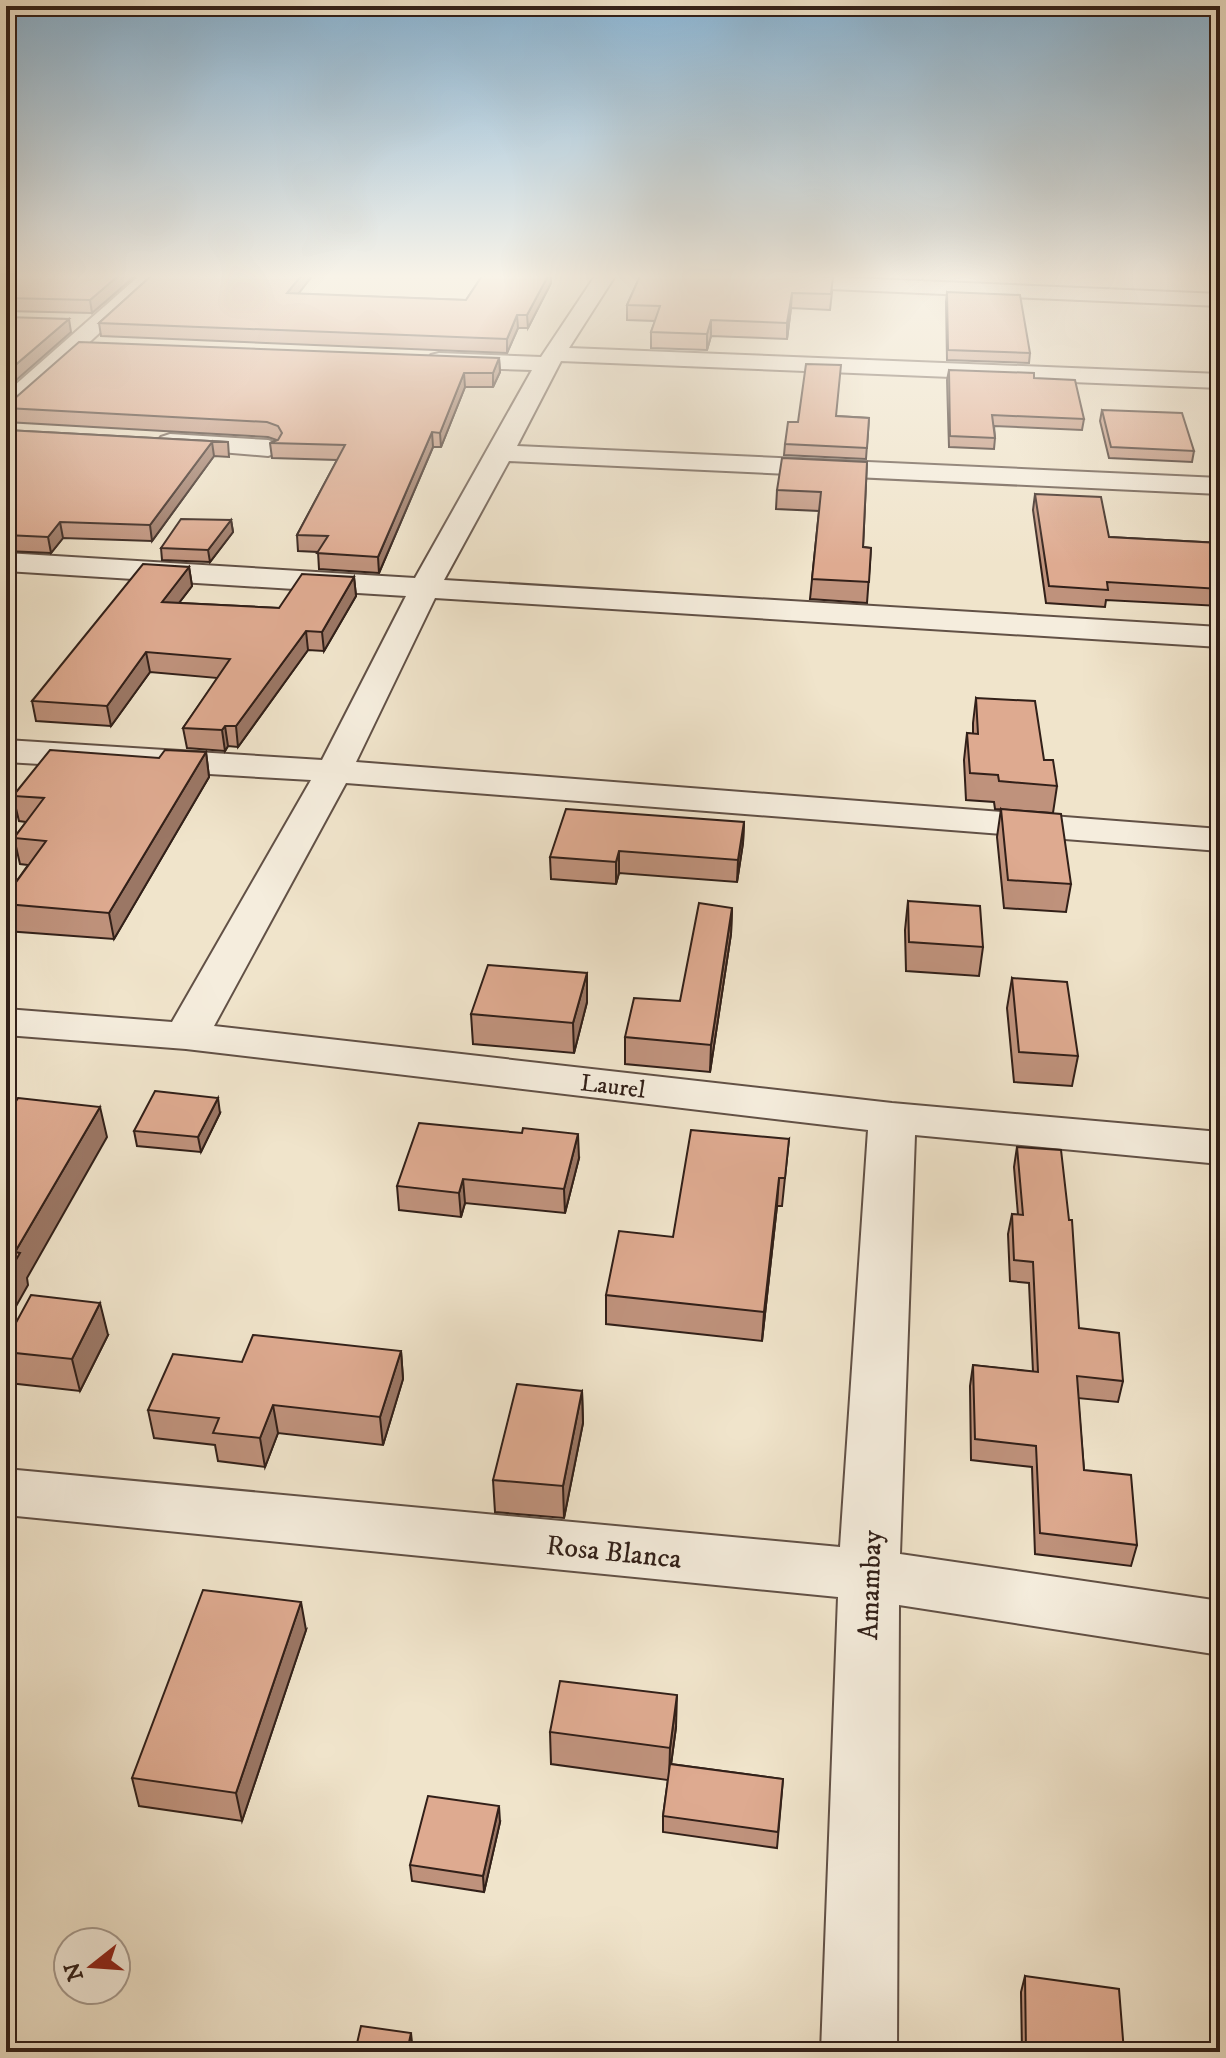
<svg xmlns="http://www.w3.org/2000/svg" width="1226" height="2058" viewBox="0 0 1226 2058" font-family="'IM FELL DW Pica',serif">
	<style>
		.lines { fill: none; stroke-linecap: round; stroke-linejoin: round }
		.minor-casing { stroke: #625146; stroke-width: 4 }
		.minor { fill: #f5eddd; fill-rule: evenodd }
		.wall { fill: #bf927c; stroke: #322019; stroke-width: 2 }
		.shaded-wall { fill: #9b7765; stroke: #322019; stroke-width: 2 }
		.building { fill: #deaa90; stroke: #322019; stroke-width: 2 }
		.labels { text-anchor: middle; stroke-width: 6; stroke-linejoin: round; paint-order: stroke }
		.street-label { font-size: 24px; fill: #322019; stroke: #f5eddd }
		.near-street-label { font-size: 28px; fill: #322019; stroke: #f5eddd }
	</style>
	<rect width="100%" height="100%" fill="#f0e4cb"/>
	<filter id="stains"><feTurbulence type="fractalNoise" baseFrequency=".0025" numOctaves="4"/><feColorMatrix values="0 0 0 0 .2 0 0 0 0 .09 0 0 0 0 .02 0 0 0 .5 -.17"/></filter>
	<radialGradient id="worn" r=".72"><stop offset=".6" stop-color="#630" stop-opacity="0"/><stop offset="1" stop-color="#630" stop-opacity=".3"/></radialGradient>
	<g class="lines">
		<defs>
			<g id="minor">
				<path d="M139,276h22l-146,135 -9,2v-20z"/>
				<path d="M595,276h20l-46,72 651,26v14l-659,-27 -44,85 703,32v16l-711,-33 -65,119 776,47v20l-785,-49 -79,164 864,67v22l-874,-68 -132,243 678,77 328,29v32l-305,-29 -15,419 320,47v54l-321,-50 -2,447h-76l17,-455 -832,-82v-46l834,78 28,-417 -682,-81 -180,-14v-26l166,13 139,-242 -305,-18v-22l316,20 84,-164 -400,-25v-18l409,25 117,-208 -93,-3 -8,-2 -3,-5 3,-5 8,-2 102,4z"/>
				<path d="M658,276h146l416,18v12l-552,-24z"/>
				<path d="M170,434l98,6 9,3 4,5 -4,5 -9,3 -107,-9 -4,-5 4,-5z"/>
			</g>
		</defs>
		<use href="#minor" class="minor-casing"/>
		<use href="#minor" class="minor"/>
	</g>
	<g class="wall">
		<path d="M6,276h129l-43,37 -86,-2z"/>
		<path d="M151,276h161l-14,18 168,6 16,-24h69v7l-23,45h-10l-11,25 -406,-17 -2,-13z"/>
		<path d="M640,276l192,16 -2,18 -39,-2 -4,31 -76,-3 -4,14 -56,-2v-16l4,-11 -28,-1v-15z"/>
		<path d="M947,292l83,61 -1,10 -82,-3 -1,-58z"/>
		<path d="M499,358l1,14 -7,15h-28l-24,60h-8l-54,126 -60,-4 -1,-17 -20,-1 -1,-16 40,-75 -65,-2 -2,-15 7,-3 -9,-3 -262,-15v-14z"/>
		<path d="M949,370l135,49 -2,11 -88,-4 1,12 -1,11 -45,-2 -2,-67z"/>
		<path d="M1102,410l92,41 -2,11 -83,-4 -9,-37z"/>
		<path d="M836,416l33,2 -3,41 -82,-4 1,-11 13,-22z"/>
		<path d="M6,430l222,12 1,15 -15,-1 -62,85 -89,-3 -12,15 -45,-2z"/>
		<path d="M867,462l-4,85 8,1 -4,55 -57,-4 9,-88 -43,-2 1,-19z"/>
		<path d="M1035,494l74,43 111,6v63l-114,-6 -1,7 -59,-4 -13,-93z"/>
		<path d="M231,520l2,12 -23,30 -48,-2 -1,-12z"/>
		<path d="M189,567l3,19 -13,17 100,5 75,-31 2,19 -32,55 -16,-1 -70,97 -10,-1 -3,5 -38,-3 -4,-20 35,-50 -68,-6 -39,54 -75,-5 -4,-20z"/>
		<path d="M976,698l81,88 -4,27 -58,-4 -1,-7 -28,-2 -2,-40 3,-27 6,1v-11z"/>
		<path d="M206,752l3,25 -95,162 -108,-8v-35l22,-31 -8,-1 -6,-26 12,-16 -7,-1 -6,-25 146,-38z"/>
		<path d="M1001,809l70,75 -5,28 -62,-4 -7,-71z"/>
		<path d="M744,822l-1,21 -6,39 -118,-9 -3,11 -65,-5 -1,-22z"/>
		<path d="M908,901l75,46 -4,29 -73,-5 -1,-41z"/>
		<path d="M732,908l-1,26 -21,138 -85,-8v-27l55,-36z"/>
		<path d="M587,973v29l-13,51 -101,-9 -2,-30z"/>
		<path d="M1012,978l66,78 -6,30 -58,-4 -7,-74z"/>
		<path d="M220,1113l-19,39 -64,-6 -3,-15z"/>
		<path d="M789,1139l-7,67h-5l-15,135 -156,-17v-29z"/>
		<path d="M1017,1147l62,181 44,53 -5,21 -40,-4 6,72 53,75 -6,21 -96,-12 -3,-87 -61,-7 -1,-74 3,-21 60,7 -4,-89 -19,-2 -2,-47 4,-20 6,1 -4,-48z"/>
		<path d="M579,1158l-14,55 -100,-10 -4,14 -62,-7 -2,-24z"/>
		<path d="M108,1335l-28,56 -71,-8 -3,-12v-30z"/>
		<path d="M401,1351l2,28 -20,66 -105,-12 -13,34 -47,-6 -3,-16 -61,-7 -6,-28 94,-48z"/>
		<path d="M582,1391l1,32 -19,95 -69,-6 -2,-32z"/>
		<path d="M306,1630l-64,191 -103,-15 -7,-28z"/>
		<path d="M676,1727l-5,37 112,15 -6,69 -114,-16v-16l5,-36 -117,-16 -1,-32z"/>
		<path d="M500,1822l-16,70 -72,-11 -2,-16z"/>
		<path d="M1025,1976l99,76h-102l-1,-60z"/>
	</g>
	<g class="shaded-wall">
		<path d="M118,276h17l-43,37 -2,-13z"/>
		<path d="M301,276h11l-23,30 -2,-13z"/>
		<path d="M548,276h3v7l-23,45 -1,-13z"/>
		<path d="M792,293l-1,15 -4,31v-16z"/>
		<path d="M517,315l1,13 -11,25v-14z"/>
		<path d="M69,319l2,13 -65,57v-16z"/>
		<path d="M711,320v16l-4,14v-16z"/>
		<path d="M499,358l1,14 -7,15v-14z"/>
		<path d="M464,373l1,14 -24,60 -1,-14z"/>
		<path d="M432,432l1,15 -54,126 -1,-16z"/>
		<path d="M212,442l2,14 -62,85 -2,-16z"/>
		<path d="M231,520l2,12 -23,30 -2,-12z"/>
		<path d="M60,522l3,16 -12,15 -3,-16z"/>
		<path d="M189,567l3,19 -27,35 -3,-19z"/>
		<path d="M354,577l2,19 -32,55 -2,-19z"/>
		<path d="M306,631l2,19 -70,97 -2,-21z"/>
		<path d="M146,652l4,20 -39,54 -4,-20z"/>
		<path d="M225,726l3,20 -3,5 -3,-21z"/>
		<path d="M206,752l3,25 -95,162 -5,-26z"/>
		<path d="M744,822l-1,21 -6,39 1,-22z"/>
		<path d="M619,851v22l-3,11v-22z"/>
		<path d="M732,908l-1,26 -21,138 1,-27z"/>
		<path d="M587,973v29l-13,51 -1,-30z"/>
		<path d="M218,1098l2,15 -19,39 -3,-15z"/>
		<path d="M100,1107l7,30 -80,141 1,7 -22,39v-47l9,-25z"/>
		<path d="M578,1134l1,24 -14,55 -1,-24z"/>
		<path d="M779,1178l-2,28 -15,135 2,-29z"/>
		<path d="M463,1179l2,24 -4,14 -2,-24z"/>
		<path d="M100,1303l8,32 -28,56 -8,-32z"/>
		<path d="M401,1351l2,28 -20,66 -3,-28z"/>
		<path d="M582,1391l1,32 -19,95 -1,-32z"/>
		<path d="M273,1405l5,28 -13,34 -5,-29z"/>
		<path d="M301,1602l5,28 -64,191 -6,-28z"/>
		<path d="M677,1695l-1,32 -7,53 1,-32z"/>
		<path d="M499,1806l1,16 -16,70 -1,-16z"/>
		<path d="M411,2033l2,19h-6z"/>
	</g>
	<g class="building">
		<path d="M6,276h112l-28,24 -84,-2z"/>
		<path d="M151,276h150l-14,17 179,7 16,-24h66l-21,39h-10l-10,24 -408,-16z"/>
		<path d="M640,276h161l32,1 -2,17 -39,-1 -5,30 -76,-3 -4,14 -56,-2 9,-26 -33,-1z"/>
		<path d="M947,292l73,3 10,58 -82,-3z"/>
		<path d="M6,317l63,2 -63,54z"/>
		<path d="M79,342l420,16 -6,15h-29l-24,60 -8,-1 -54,125 -61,-4 11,-17 -31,-1 48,-90 -75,-2 8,-3 4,-7 -4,-7 -11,-4 -261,-14v-7l8,-2z"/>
		<path d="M806,364l35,1 -5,51 33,2 -2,30 -82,-4 3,-22h10z"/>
		<path d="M949,370l85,3v5l41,2 9,39 -92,-4 3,23 -45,-2z"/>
		<path d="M1102,410l80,3 12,38 -83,-4z"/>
		<path d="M6,430l222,12h-16l-62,83 -90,-3 -12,15 -42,-2z"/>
		<path d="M782,458l85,4 -4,85 8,1 -2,34 -57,-3 9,-87 -44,-2z"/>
		<path d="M1035,494l66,3 8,40 111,6v46l-113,-7 1,8 -59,-4z"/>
		<path d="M181,519l50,1 -23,30 -47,-2z"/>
		<path d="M143,564l46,3 -27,35 117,6 23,-34 52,3 -32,55 -16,-1 -70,95h-11l-3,4 -39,-2 47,-69 -84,-7 -39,54 -75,-5z"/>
		<path d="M976,698l59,3 9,59h9l4,26 -58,-5 -1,-6 -28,-2 -3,-40 11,1z"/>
		<path d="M50,750l109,8 6,-8 41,2 -97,161 -103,-9v-8l40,-55 -32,-3 30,-40 -31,-2z"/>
		<path d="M566,809l178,13 -6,38 -119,-9 -3,11 -66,-5z"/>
		<path d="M1001,809l60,5 10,70 -63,-4z"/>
		<path d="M908,901l72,5 3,41 -74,-5z"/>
		<path d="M699,903l33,5 -21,137 -86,-8 9,-39 46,3z"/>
		<path d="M488,965l99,8 -14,50 -102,-9z"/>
		<path d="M1012,978l55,4 11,74 -59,-4z"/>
		<path d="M155,1091l63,7 -20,39 -64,-6z"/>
		<path d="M18,1098l82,9 -85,145 5,1 -14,24v-160z"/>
		<path d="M419,1123l103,10 1,-5 55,6 -14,55 -101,-10 -4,14 -62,-7z"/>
		<path d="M691,1130l98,9 -4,39h-6l-15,134 -158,-17 13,-64 54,6z"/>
		<path d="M1017,1147l44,3 8,70h3l7,108 40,5 4,48 -46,-5 7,94 47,5 6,70 -97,-12 -4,-87 -61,-7 -2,-74 65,7 -5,-110 -19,-2 -2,-46 11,1z"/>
		<path d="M31,1295l69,8 -28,56 -66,-7v-11z"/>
		<path d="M253,1335l148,16 -21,66 -107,-12 -13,33 -47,-5 6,-15 -71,-8 25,-56 69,8z"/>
		<path d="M517,1384l65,7 -19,95 -70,-6z"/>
		<path d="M203,1590l98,12 -65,191 -104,-15z"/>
		<path d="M560,1681l117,14 -7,53 -120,-16z"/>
		<path d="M670,1764l113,15 -5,53 -115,-16z"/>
		<path d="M428,1796l71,10 -16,70 -73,-11z"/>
		<path d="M1025,1976l94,13 5,63h-98z"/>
		<path d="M361,2026l50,7 -4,19h-52z"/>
	</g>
	<linearGradient id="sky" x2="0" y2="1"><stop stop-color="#8ab7d8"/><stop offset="0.49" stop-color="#f8f3e8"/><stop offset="1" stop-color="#f8f3e8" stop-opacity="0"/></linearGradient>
	<rect width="1226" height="564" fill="url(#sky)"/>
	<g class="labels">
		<g class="street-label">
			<text transform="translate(613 1086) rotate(7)" y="8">Laurel</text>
		</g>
		<g class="near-street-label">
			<text transform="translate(614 1551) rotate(6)" y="10">Rosa Blanca</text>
			<text transform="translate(869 1585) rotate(-88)" y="10">Amambay</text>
		</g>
	</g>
	<rect width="1226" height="2058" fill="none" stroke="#f0e4cb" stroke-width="32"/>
	<rect x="8" y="8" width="1210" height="2042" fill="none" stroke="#322019" stroke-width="4"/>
	<rect x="16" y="16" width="1194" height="2026" fill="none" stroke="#322019" stroke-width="2"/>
	<g transform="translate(92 1966) rotate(253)"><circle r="38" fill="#f5eddd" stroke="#a79b8f" stroke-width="2"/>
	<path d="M0-6L14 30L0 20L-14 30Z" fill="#8f2418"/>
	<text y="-12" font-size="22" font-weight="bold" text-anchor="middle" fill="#322019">N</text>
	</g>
	<rect width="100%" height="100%" filter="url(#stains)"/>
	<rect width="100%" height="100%" fill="url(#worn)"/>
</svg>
